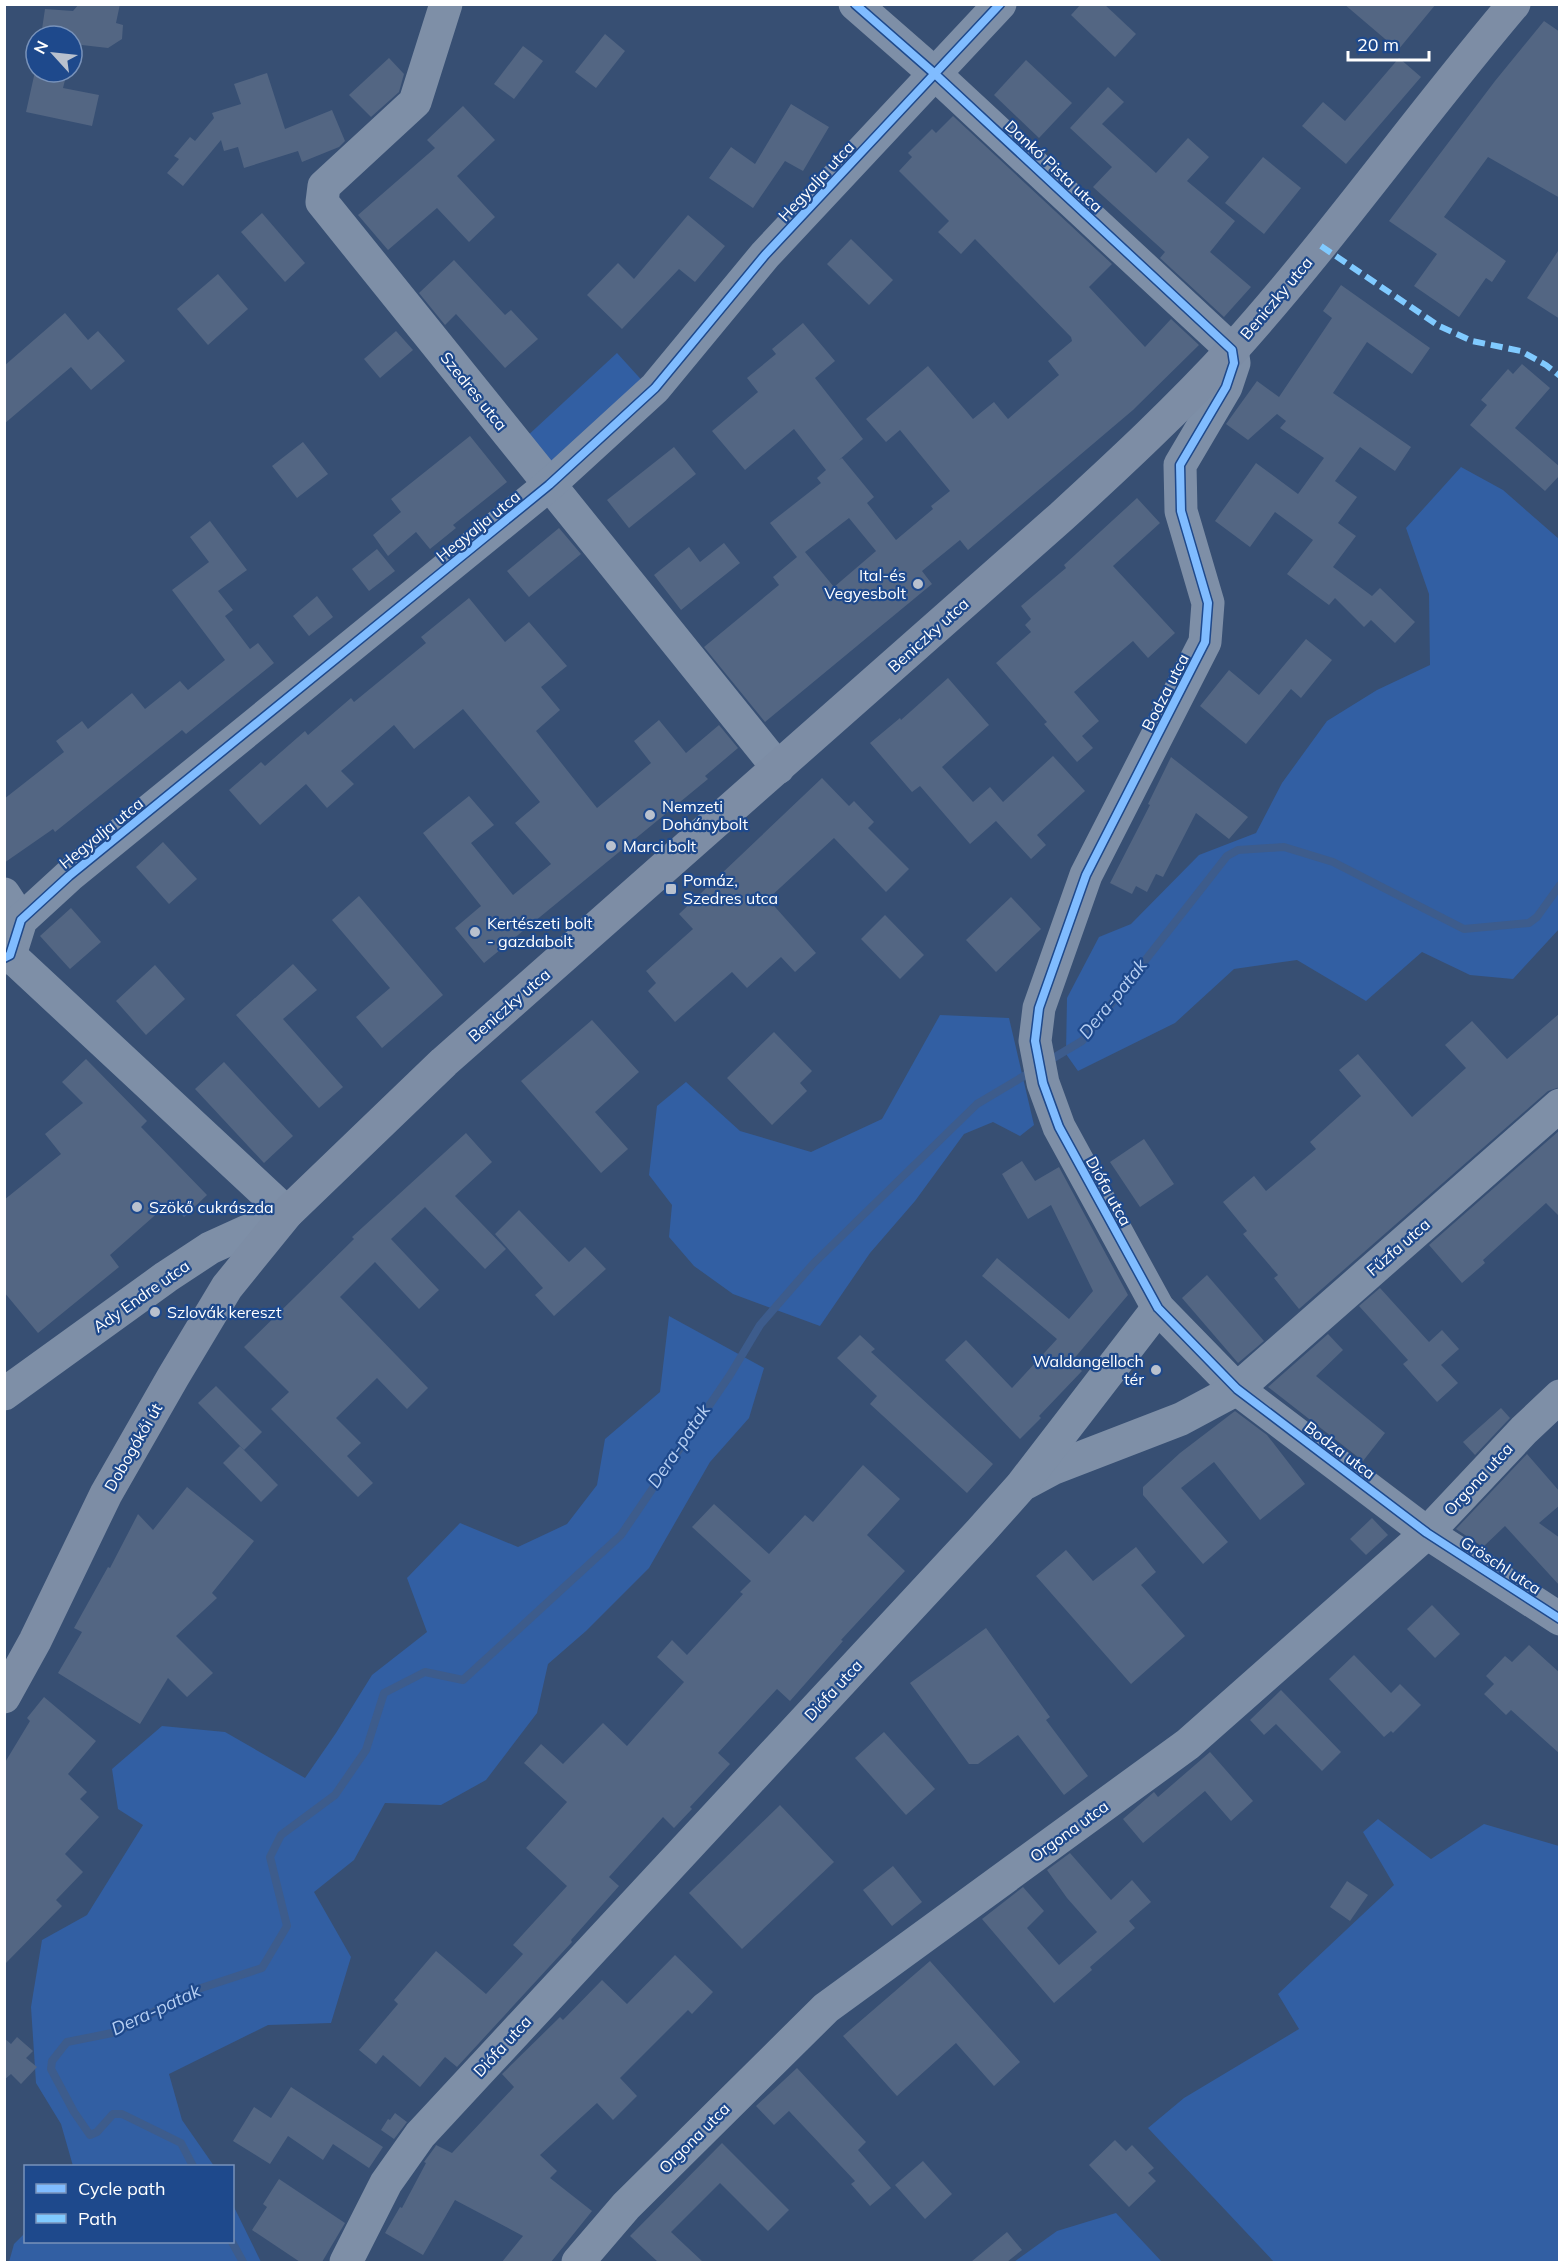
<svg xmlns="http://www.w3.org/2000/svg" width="1564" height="2267" viewBox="0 0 1564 2267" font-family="Mulish,sans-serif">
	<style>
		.green { fill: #325fa3 }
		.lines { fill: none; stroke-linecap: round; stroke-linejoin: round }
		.stream { stroke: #3d5c8c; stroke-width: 8 }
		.building { fill: #536683; fill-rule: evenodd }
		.minor { stroke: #7e8fa7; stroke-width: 33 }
		.major { stroke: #7d8da5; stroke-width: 33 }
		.quiet { stroke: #80caff; stroke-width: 6; stroke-dasharray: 12 6; stroke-linecap: butt }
		.cycleway-casing { stroke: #1e498c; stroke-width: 11 }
		.cycleway { stroke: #80bcff; stroke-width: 8 }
		.poi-dot { fill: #b9c1ce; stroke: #1e498c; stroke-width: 2 }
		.labels { text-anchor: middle; stroke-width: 4.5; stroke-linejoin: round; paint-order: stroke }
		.street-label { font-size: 16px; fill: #fff; stroke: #1e498c }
		.poi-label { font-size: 16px; fill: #fff; stroke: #1e498c; text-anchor: start }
		.water-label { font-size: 18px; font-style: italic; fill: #b6cff3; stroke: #1e498c }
	</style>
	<rect width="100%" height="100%" fill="#374f73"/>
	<g class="green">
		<path d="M617,353l30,33 -95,89 -28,-36z"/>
		<path d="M1461,467l42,23 56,49v390l-46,50 -43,-4 -48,-23 -56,49 -69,-41 -63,9 -59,54 -97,48 -12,-17 1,-56 32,-61 32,-13 68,-69 57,-22 26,-50 45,-62 50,-31 53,-25 -1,-71 -23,-66z"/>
		<path d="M940,1015l69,3 25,107 -14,11 -27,-14 -29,12 -49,67 -45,52 -50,73 -87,-32 -39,-28 -25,-29 3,-32 -23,-30 8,-69 29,-24 54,49 71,21 71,-33z"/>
		<path d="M669,1316l95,52 -15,50 -39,44 -61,106 -63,63 -38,33 -11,49 -51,67 -45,25 -56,-2 -31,57 -40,32 37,65 -20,66 -63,2 -99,49 13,46 32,46h-141l-12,-42 -25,-41 -5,-76 11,-67 45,-25 56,-90 -25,-16 -6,-40 50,-43 63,6 80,46 31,-45 36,-58 55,-43 -20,-54 53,-55 58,24 49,-23 30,-39 8,-46 55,-47z"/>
		<path d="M1378,1819l53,40 53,-35 75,22v416h-285l-126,-134 36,-30 115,-69 -21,-35 116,-109 -31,-53z"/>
		<path d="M233,2205l28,57h-252l5,-18 11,-11 1,9h206z"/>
		<path d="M1116,2213l46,49h-148l43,-31z"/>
	</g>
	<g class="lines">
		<g class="stream">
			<path d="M1045,1063l37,-22 145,-185 11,-6 46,-3 49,15 131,67 65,-6 8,-6 23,-32"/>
			<path d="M193,2166l-12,-23 -59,-29h-9l-16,18 -7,3 -16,-23 -23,-43 1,-8 15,-19 50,-10 75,-41 70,-23 25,-42 -17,-69 11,-22 54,-40 31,-45 18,-57 41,-21 38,8 158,-145 109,-160 30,-50 53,-61 164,-160 57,-34"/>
			<path d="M232,2242l11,20"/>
		</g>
	</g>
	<g class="building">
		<path d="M79,4h41l-4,19 7,2 -1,14 -14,9 -35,-4 -1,6v-14h-31l4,-27 28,2z"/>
		<path d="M1081,4h23l32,30 -21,23 -44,-42z"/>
		<path d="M1344,4h92l-38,46z"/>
		<path d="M1544,21l16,11v166l-72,-41 -44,60 62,44 -14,21 -6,-4 -27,39 -45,-31 23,-32 -48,-33 106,-140z"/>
		<path d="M605,34l20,17 -29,37 -21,-16z"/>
		<path d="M523,46l20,15 -29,38 -20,-15z"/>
		<path d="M389,58l15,16 -5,18 -28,25 -22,-22z"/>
		<path d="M1399,58l22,19 -75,87 -44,-38 21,-24 22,19z"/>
		<path d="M1026,60l46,43 -33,35 -45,-43z"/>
		<path d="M36,67v5h31l-4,16 36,7 -7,31 -66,-14z"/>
		<path d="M267,73l18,56 47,-19 13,31 -6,6 -37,15 -4,-11 -54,17 -6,-21 -14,4 -3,-11 -38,46 -16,-13 12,-14 -5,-3 16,-19 5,4 19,-23 -2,-5 29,-9 -7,-20z"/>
		<path d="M1108,87l16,15 -22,22 54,49 32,-35 21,19 -22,24 48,40 -25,31 41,35 -27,30 -64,-59 5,-6 -72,-65 19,-20 -42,-39z"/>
		<path d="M791,104l38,23 -26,44 -18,-10 -32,47 -44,-30 22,-31 24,17z"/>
		<path d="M463,106l32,34 -38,36 38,41 -26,25 -32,-34 -49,42 -30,-35 77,-67 -8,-8z"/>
		<path d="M953,116l159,148 -23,23 56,60 26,-28 28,26 -66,65 -165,140 -8,-10 -38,31 10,13 -167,138 -61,-75 75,-62 -6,-8 24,-20 -27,-34 51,-40 -4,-5 9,-8 -32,-41 -49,41 -33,-39 46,-39 -11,-14 29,-24 -4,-5 31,-26 32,38 -20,17 48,61 -24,21 3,-2 32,39 -7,6 29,37 37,-31 -2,-3 19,-15 -50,-61 -14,12 -20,-23 62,-53 45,53 21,-17 14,17 51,-44 -11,-14 24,-20 -1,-4 -96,-98 -14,15 -23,-22 11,-11 -50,-50 13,-14 -4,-4 24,-24 4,4zM849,518l27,33 -42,36 -29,-35z"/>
		<path d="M1263,157l38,31 -37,46 -39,-31z"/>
		<path d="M262,213l43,50 -20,19 -44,-50z"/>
		<path d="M688,215l37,31 -30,36 -16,-13 -57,60 -35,-34 31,-32 16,16z"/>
		<path d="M851,239l42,41 -24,25 -42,-41z"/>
		<path d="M1560,248v71l-33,-21z"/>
		<path d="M454,260l51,55 6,-5 27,29 -33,29 -49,-54 -11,11 -26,-32z"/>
		<path d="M218,274l30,35 -40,36 -31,-36z"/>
		<path d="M1341,285l89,63 -18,26 -45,-32 -34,51 78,54 -16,24 -35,-24 -25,34 22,16 -19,26 18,13 -23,31 39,29 8,-8 35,34 -20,21 -24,-23 -7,7 -29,-29 -6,7 -42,-31 26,-34 -38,-28 -25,35 -35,-26 41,-58 42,31 26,-36 -44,-30 6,-7 -9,-7 -29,26 -22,-16 31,-43 22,16 53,-79 -9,-7z"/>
		<path d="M65,313l23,27 10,-9 27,30 -34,29 -20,-23 -67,57v-58z"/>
		<path d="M396,331l17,19 -33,28 -16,-19z"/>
		<path d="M1522,364l28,24 -35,40 45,39v8l-15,16 -75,-66 17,-20 -6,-5 27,-31 5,5z"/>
		<path d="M470,436l37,46 -54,43 3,3 -26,21 -14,-17 -28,24 -15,-21 28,-23 -10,-13z"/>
		<path d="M303,442l25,32 -31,24 -25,-32z"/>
		<path d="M674,447l22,27 -67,54 -22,-28z"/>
		<path d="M1137,498l23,25 -47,43 62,67 -27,25 -15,-17 -59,51 25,29 -17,15 11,12 -16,14 -33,-38 3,-2 -51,-59 35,-31 -6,-7 6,-6 -10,-13 45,-38 -2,-3z"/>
		<path d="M210,521l37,49 -29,21 15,19 -8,6 25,33 8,-6 16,20 -88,71 -4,-4 -127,102 -2,-3 -49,34v-64l60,-47 -8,-11 26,-20 6,8 44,-36 13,16 35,-28 8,9 37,-30 -53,-70 37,-28 -19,-25z"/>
		<path d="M559,528l22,26 -52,43 -22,-26z"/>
		<path d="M724,543l16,20 -59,47 -27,-35 35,-28 11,15z"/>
		<path d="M377,549l18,22 -26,20 -17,-22z"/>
		<path d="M317,596l16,21 -24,19 -16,-20z"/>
		<path d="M469,598l36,44 24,-20 38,44 -26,21 19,23 -24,21 61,77 54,-45 -17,-22 25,-21 27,33 33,-28 19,23 -33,28 3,3 -224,184 -29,-35 26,-22 -58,-73 46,-37 25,29 -23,18 42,52 38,-31 -36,-41 25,-21 -77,-93 -49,40 -20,-24 -53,46 13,13 -27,24 -21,-24 -46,41 -31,-35 32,-28 4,4 40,-35 3,4 43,-37 3,4 72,-59 -5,-6z"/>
		<path d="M1306,639l26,21 -31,38 -10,-9 -45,55 -46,-38 29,-36 30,25z"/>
		<path d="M948,678l41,47 -47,42 31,35 17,-15 13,15 50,-46 32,35 -48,44 9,10 -15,14 -35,-38 -26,23 -50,-58 -8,6 -42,-49 30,-25 1,2z"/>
		<path d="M1171,757l77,60 -19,22 -33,-26 -33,64 -7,-3 -9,18 -11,-6 -4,8 -22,-11 40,-78 -2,-1z"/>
		<path d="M822,778l27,28 5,-5 20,21 -6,6 41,41 -23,23 -52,-54 -66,61 48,54 -21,19 -14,-15 -34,31 -15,-16 -57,50 -27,-31 8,-8 -10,-12 47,-42 -14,-15z"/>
		<path d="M163,842l34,37 -28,25 -33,-37z"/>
		<path d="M359,896l84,99 -61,53 -26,-31 34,-29 -58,-68z"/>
		<path d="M1011,897l30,32 -45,43 -30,-32z"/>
		<path d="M71,908l30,34 -31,27 -30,-33z"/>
		<path d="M885,915l39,40 -24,24 -39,-40z"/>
		<path d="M293,964l24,26 -34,29 60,68 -24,21 -83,-93z"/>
		<path d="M155,965l30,34 -39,36 -30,-34z"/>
		<path d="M1560,1013v74l-12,4 -249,218 -25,-31 4,-3 -35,-41 4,-3 -24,-29 31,-26 12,15 50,-42 -6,-7 51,-46 -22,-26 19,-16 54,63 54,-49 -21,-23 27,-24 35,38z"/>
		<path d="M592,1020l47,52 -44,40 33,37 -27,24 -80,-92z"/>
		<path d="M774,1032l38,39 -12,12 7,8 -35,34 -45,-47z"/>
		<path d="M86,1059l61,62 -6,6 66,68 -23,22 -14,-15 -60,53 9,12 -81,66 -34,-41v-92l57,-46 -16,-20 38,-31 -21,-21z"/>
		<path d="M224,1062l69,74 -29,27 -69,-74z"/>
		<path d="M1560,1130v87l-14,-14 -63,57 2,3 -23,20 -33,-38z"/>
		<path d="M466,1133l26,29 -37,34 51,53 -21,20 -60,-62 -34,32 48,51 -20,19 -44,-47 -35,35 88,91 -21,21 -30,-31 -41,40 25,25 -14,13 26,27 -15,14 -87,-88 18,-17 -45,-45 110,-108 -2,-2z"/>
		<path d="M1144,1139l30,45 -34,23 -30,-45z"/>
		<path d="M1022,1161l13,20 24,-14 69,128 -56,66 10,10 -43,45 2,2 -21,21 -75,-79 21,-20 46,48 45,-49 -75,-63 15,-18 72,61 24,-28 -42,-86 -23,14 -26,-45z"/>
		<path d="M519,1210l50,52 16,-15 21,22 -52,47 -19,-21 8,-7 -48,-54z"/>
		<path d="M1207,1275l57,66 -26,22 -56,-65z"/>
		<path d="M1380,1288l49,54 13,-12 17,19 -18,16 17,18 -21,19 -34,-38 5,-4 -49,-54z"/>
		<path d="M1328,1334l15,16 -27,26 69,57 -22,28 -95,-74z"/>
		<path d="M860,1335l15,14 -4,3 122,112 -26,29 -97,-89 7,-8 -40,-38z"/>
		<path d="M216,1386l46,46 -18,18 -46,-47z"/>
		<path d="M1501,1408l9,10 -35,37 -12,-13z"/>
		<path d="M1235,1411l32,24 38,49 -45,36 -46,-58 -33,26 47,54 -25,22 -60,-69v-8l37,-34z"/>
		<path d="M240,1446l38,39 -17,17 -38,-39z"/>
		<path d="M1527,1454l33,38v13l-21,18 21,15v48l-55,-60 -22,21 -27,-18z"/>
		<path d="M863,1465l37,34 -33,36 38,36 -64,69 2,1 -53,60 -13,-12 -59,64 12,11 -40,43 2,2 -18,19 -11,-11 -54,60 10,9 -48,54 1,2 -115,125 -12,-10 -25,30 -37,-32 -7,9 -17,-14 39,-46 -4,-4 42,-49 50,43 37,-40 -10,-9 54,-59 -41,-38 41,-46 -43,-39 17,-19 22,20 40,-41 24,23 57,-64 -27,-25 15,-17 15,15 56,-61 -3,-2 11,-11 -59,-54 22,-23 55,50 36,-39 8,7z"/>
		<path d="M187,1487l67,54 -42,52 5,5 -41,38 37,37 -26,24 -19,-19 -28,46 -82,-51 24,-41 -8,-4 34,-61 2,1 28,-54 15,16z"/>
		<path d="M1372,1518l16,17 -22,20 -16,-16z"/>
		<path d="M1136,1547l20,25 -15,13 44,51 -54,48 -95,-108 30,-26 27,31z"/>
		<path d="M1432,1605l28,29 -25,24 -28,-29z"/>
		<path d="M986,1628l64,89 -4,3 42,56 -24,19 -46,-60 -40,29h-9l-59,-81z"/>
		<path d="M1529,1645l31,28v81l-49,-44 -5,5 -22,-21 10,-10 -8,-8 19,-20 7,6z"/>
		<path d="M1354,1655l37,38 9,-9 21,21 -28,28 -2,-2 -7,6 -55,-58z"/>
		<path d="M1281,1690l60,62 -19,19 -46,-47 -12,11 -14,-15z"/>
		<path d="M44,1697l52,44 -28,33 19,18 -7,7 19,18 -34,37 18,18 -27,28 6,6 -58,59v-201l26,-43 -3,-3z"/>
		<path d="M884,1732l51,57 -29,26 -51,-57z"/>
		<path d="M1210,1752l43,49 -22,20 -26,-30 -62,52 -20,-24 31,-27 4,5z"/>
		<path d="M780,1805l54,57 -92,87 -53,-56z"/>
		<path d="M1070,1853l41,47 21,-20 19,22 -22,19 6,7 -45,39 2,3 -38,33 -72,-84 41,-32 21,24 -17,17 32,37 38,-33 -30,-34 -20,-28z"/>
		<path d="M893,1866l29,36 -30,24 -29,-36z"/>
		<path d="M1347,1881l21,14 -18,26 -20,-14z"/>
		<path d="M675,1955l38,37 -21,22 -4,-4 -68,68 17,18 -24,24 -16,-17 -57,52 17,16 -7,7 42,33 -41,51h-49l21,-26 -68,-36 -32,55 -38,-22 15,-26 2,1 24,-45 -2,-1 11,-15 1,-2 16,8 62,-66 -12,-13 58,-57 3,3 39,-40 25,24z"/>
		<path d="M930,1961l90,101 -26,24 -38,-43 -59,53 -54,-60z"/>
		<path d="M17,2037l16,14 -7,7 11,9 -16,17 -10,-10 -7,6v-42l7,6z"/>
		<path d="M797,2068l69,74 -8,8 33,38 -21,18 -19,-22 4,-3 -66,-70 -15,14 -18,-19z"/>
		<path d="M291,2087l92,60 -14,21 -36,-24 -10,16 -35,-24 -18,28 -37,-23 21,-34 17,11z"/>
		<path d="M395,2113l12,9 -13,17 -13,-9 7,-11 2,1z"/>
		<path d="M1115,2140l11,11 6,-6 22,23 -6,5 8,8 -27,26 -40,-42z"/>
		<path d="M722,2143l67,67 -21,21 -48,-48 -49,49 32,30h-45l-28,-26z"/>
		<path d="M923,2161l29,33 -27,25 -30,-34z"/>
		<path d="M279,2179l66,44 -23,39h-22l-48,-32 15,-23 -4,-3z"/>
		<path d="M1007,2232l15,18 -15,12h-36z"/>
	</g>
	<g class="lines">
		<g class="minor">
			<path d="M446,4l-31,98 -91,84 -2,16 456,566"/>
			<path d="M855,4l80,70 297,276 2,13 -8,24 -46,78 1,46 27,92 -3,39 -119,233 -47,133 -4,33 8,42 16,44 99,181 79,81 190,144 133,86"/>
			<path d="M4,894l17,26"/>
			<path d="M4,958l6,-3 11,-35 48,-44 480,-391 106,-97 110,-133 235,-251"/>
			<path d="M4,1394l162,-117 44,-29 77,-35 -277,-258"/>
			<path d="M1026,1483l28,-15 127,-49 56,-30 323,-284"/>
			<path d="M346,2262l40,-79 34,-48 560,-603 41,-46 137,-178"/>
			<path d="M578,2262l48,-56 200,-198 362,-264 239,-211 97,-103 36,-34"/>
		</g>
		<path class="major" d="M4,1697l31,-56 71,-147 67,-117 54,-90 60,-74 157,-151 617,-545c59,-54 118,-109 172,-168 99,-110 185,-232 281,-345"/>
		<path class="quiet" d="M1321,246l118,80 33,15 49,10 25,14 14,11"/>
		<defs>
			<g id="cycleway">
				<path d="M855,4l80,70 297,276 2,13 -8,24 -46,78 1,46 27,92 -3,39 -119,233 -47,133 -4,33 8,42 16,44 99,181 79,81 190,144 133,86"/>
				<path d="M4,958l6,-3 11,-35 48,-44 480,-391 106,-97 110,-133 235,-251"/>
			</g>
		</defs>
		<use href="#cycleway" class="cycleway-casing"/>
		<use href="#cycleway" class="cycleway"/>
	</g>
	<g class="poi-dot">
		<circle cx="918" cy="584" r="6"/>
		<circle cx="650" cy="815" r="6"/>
		<circle cx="611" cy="846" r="6"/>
		<rect x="665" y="883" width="12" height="12" rx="3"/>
		<circle cx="475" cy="932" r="6"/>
		<circle cx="137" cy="1207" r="6"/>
		<circle cx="155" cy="1312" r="6"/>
		<circle cx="1156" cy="1370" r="6"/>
	</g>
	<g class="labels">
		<g class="street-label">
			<text transform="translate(1054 166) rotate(43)" y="6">Dankó Pista utca</text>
			<text transform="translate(816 181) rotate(-47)" y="6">Hegyalja utca</text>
			<text transform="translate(1276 298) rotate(-50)" y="6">Beniczky utca</text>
			<text transform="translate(474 391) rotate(51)" y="6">Szedres utca</text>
			<text transform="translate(478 526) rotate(-39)" y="6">Hegyalja utca</text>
			<text transform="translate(928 635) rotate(-42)" y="6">Beniczky utca</text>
			<text transform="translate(1165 692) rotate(-63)" y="6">Bodza utca</text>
			<text transform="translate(101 833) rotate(-39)" y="6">Hegyalja utca</text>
			<text transform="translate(509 1005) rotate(-41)" y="6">Beniczky utca</text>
			<text transform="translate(1109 1191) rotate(61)" y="6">Diófa utca</text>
			<text transform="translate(1398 1247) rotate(-41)" y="6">Fűzfa utca</text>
			<text transform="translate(141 1296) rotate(-35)" y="6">Ady Endre utca</text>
			<text transform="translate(133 1447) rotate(-60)" y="6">Dobogókői út</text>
			<text transform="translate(1340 1450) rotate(37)" y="6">Bodza utca</text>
			<text transform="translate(1478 1479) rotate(-47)" y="6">Orgona utca</text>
			<text transform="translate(1501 1565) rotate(33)" y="6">Gröschl utca</text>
			<text transform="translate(833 1690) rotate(-47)" y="6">Diófa utca</text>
			<text transform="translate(1069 1831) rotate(-36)" y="6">Orgona utca</text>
			<text transform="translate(502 2046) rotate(-47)" y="6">Diófa utca</text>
			<text transform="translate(694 2138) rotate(-45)" y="6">Orgona utca</text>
		</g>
		<g class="poi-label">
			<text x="906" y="581" text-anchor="end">Ital-és<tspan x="906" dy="18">Vegyesbolt</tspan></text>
			<text x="662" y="812">Nemzeti<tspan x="662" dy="18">Dohánybolt</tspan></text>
			<text x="623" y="852">Marci bolt</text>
			<text x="683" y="886">Pomáz,<tspan x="683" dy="18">Szedres utca</tspan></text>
			<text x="487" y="929">Kertészeti bolt<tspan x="487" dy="18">- gazdabolt</tspan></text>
			<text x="149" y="1213">Szökő cukrászda</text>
			<text x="167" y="1318">Szlovák kereszt</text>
			<text x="1144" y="1367" text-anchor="end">Waldangelloch<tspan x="1144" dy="18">tér</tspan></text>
		</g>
		<g class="water-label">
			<text transform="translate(1113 999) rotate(-51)" y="6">Dera-patak</text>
			<text transform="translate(679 1446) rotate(-56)" y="6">Dera-patak</text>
			<text transform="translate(156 2010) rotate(-25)" y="6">Dera-patak</text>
		</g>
	</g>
	<rect width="1564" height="2267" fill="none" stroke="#ffffff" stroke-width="12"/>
	<rect x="24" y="2165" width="210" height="78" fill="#1e498c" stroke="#7892ba" stroke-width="1.5"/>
	<rect x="36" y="2184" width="30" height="9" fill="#80bcff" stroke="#7892ba" stroke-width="1.5"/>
	<text x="78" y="2195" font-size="18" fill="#ffffff">Cycle path</text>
	<rect x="36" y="2214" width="30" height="9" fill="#80caff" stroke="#7892ba" stroke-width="1.5"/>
	<text x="78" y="2225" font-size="18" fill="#ffffff">Path</text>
	<g transform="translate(54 54) rotate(297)"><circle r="28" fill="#1e498c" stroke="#7892ba" stroke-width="1.5"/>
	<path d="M0-4.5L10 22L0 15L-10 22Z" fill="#b9c1ce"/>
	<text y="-9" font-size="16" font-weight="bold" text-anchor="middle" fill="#ffffff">N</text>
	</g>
	<path d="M1348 51v9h81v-9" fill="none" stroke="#ffffff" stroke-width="3"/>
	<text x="1357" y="51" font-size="18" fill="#ffffff" stroke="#1e498c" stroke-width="4.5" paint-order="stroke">20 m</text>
</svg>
